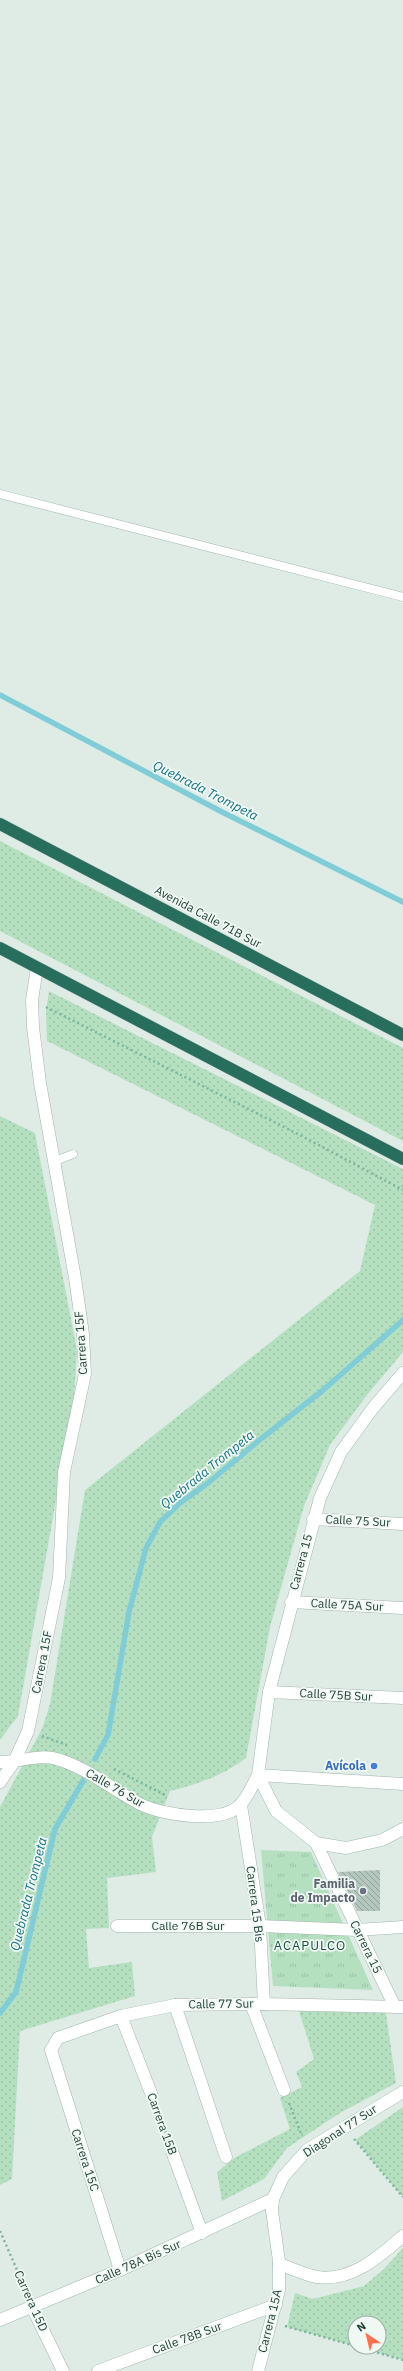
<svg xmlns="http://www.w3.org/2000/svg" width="403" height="2371" viewBox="0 0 403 2371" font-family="'IBM Plex Sans',sans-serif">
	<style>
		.grass { fill: url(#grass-dots) }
		.park { fill: url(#park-tufts) }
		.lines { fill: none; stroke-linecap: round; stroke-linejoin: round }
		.stream { stroke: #80cdd8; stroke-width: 5.5 }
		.building { fill: url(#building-back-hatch) }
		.lane-casing { stroke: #a1b4ad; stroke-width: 9 }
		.street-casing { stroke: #a1b4ad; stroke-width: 13 }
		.secondary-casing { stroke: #9cb9ae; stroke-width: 13 }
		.highway-casing { stroke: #c0c9c6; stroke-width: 13 }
		.path { stroke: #7cb4a0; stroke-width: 2.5; stroke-dasharray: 2 3; stroke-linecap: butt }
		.lane { stroke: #fff; stroke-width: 8 }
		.street { stroke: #fff; stroke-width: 12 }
		.secondary { stroke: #fff; stroke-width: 12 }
		.highway { stroke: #276e5d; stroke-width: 12 }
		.shop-dot { fill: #3f7fe0; stroke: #f0f8f4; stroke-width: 1.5 }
		.worship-dot { fill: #6b7280; stroke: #f0f8f4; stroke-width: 1.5 }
		.labels { text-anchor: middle; stroke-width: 3.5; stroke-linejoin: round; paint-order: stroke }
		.street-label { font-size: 12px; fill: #1e3e34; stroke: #f0f8f4 }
		.shop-label { font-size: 12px; font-weight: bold; fill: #366cbe; stroke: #f0f8f4; text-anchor: end }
		.worship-label { font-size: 12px; font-weight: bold; fill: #5b616d; stroke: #f0f8f4; text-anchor: end }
		.water-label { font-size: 13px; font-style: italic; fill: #127180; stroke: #f0f8f4 }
		.neighbourhood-label { font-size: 13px; letter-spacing: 1px; fill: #185242; stroke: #f0f8f4 }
	</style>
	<defs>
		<pattern id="grass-dots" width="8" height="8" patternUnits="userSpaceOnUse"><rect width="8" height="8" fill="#b5e0bf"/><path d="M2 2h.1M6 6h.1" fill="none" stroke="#9bc1a5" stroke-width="1.8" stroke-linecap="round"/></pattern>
		<pattern id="park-tufts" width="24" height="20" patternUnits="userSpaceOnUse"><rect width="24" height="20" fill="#b5e0bf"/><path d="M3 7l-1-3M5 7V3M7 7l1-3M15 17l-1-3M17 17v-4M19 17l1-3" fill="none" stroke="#9bc1a5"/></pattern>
		<pattern id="building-back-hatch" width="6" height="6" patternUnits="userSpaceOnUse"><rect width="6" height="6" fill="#b4c7bf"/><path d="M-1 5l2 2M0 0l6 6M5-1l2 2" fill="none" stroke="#92a39c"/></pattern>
	</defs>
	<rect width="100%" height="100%" fill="#dfece6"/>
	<g class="grass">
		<path d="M0,841l403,207v93l-403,-210z"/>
		<path d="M49,991l354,178v183l-36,43 -37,50 -26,61 -34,121 -24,131c-24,18 -48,26 -76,33l-18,46 4,35 -49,6 2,50 -23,1 3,39 43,-6 3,34 -115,35 -8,148 -12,6v-378l42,-78 8,-25 35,-214 275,-219 15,-66 -328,-164 -1,-30z"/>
		<path d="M0,1116l35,17 42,217 -3,48 -56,318 -18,24z"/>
		<path d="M299,2011l87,2 10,70 -56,30 -53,35 -23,31 -42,22 -5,-29 19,-15 54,-28 -10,-31 22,-11 -6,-15 18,-13z"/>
		<path d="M403,2107v90l-48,-57z"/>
		<path d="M403,2248v112l-45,-13h21v-24h-24v23l-68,-19 8,-34 18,6 51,-13 20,-17z"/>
	</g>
	<path class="park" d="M261,1850l50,2 62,138 -100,-4z"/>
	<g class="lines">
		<g class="stream">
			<path d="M0,695l222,117 181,90"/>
			<path d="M95,1759l13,-24 21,-123 17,-64 14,-26 20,-19 28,-20 54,-45 60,-47 81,-71"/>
			<path d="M0,2013l16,-21 39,-163 28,-48"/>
		</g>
	</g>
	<path class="building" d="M380,1870v41h-23l-19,-39z"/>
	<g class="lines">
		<defs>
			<g id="lane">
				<path d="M0,494l403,103"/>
				<path d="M55,1161l18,-7"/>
			</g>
			<g id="street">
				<path d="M313,1519l90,5"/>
				<path d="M291,1602l112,6"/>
				<path d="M269,1692l134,6"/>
				<path d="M0,1762c20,0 41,-9 60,-2 29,9 53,30 80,44 22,11 83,21 101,0 7,-8 12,-19 17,-29l145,9"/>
				<path d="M0,1782l14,-20 14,-31 31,-153 5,-106 21,-98 -2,-40 -8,-56 -35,-195 -7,-56 -1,-27 5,-32"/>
				<path d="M241,1805l19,121 4,78"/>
				<path d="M316,1843l79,164"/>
				<path d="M117,1926h143l97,4 46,-3"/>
				<path d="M251,2004l33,86"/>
				<path d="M175,2005l51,152"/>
				<path d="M121,2016l30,77"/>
				<path d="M173,2154l29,79"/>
				<path d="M279,2264c12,4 26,11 38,13 34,5 62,-20 86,-41"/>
				<path d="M120,2270l-69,-220 7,-12 63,-22 54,-11 89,-1 139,3"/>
				<path d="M32,2307l31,64"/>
				<path d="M0,2320l120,-50 153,-71"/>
				<path d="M98,2371l178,-66"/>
			</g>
			<g id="secondary">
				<path d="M403,1373l-30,35 -32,44 -21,46 -51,194 -11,83 18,36 40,32 30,5 36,-8 21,-11"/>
				<path d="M258,2371l21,-81v-29l-7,-50 1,-12 10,-22 24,-27 96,-58"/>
			</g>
			<g id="highway">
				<path d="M0,824l403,211"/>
				<path d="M0,948l403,211"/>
			</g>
		</defs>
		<use href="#lane" class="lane-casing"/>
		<use href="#street" class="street-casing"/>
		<use href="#secondary" class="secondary-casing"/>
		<use href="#highway" class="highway-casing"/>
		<g class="path">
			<path d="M46,1007l252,127 105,56"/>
			<path d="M42,1736l25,9"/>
			<path d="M114,1769l53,27"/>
			<path d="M289,2103l13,33"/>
			<path d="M156,2107l13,34"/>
			<path d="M354,2139l49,58"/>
			<path d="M0,2231l27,62"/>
			<path d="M285,2326l70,20"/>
			<path d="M358,2347l45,13"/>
		</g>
		<use href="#lane" class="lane"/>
		<use href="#street" class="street"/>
		<use href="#secondary" class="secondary"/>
		<use href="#highway" class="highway"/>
	</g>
	<circle class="shop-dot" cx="374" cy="1766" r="4"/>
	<circle class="worship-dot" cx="363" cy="1891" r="4"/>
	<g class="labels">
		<g class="street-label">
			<text transform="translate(208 917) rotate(28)" y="4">Avenida Calle 71B Sur</text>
			<text transform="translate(81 1343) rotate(-94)" y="4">Carrera 15F</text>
			<text transform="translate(358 1521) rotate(3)" y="4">Calle 75 Sur</text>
			<text transform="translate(301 1562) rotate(-75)" y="4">Carrera 15</text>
			<text transform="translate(347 1605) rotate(3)" y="4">Calle 75A Sur</text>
			<text transform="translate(42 1662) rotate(-79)" y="4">Carrera 15F</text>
			<text transform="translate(336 1695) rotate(3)" y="4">Calle 75B Sur</text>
			<text transform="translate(115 1788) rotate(30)" y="4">Calle 76 Sur</text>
			<text transform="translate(255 1904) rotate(83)" y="4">Carrera 15 Bis</text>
			<text x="188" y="1930">Calle 76B Sur</text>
			<text transform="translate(366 1947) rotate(64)" y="4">Carrera 15</text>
			<text transform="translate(221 2004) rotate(-1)" y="4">Calle 77 Sur</text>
			<text transform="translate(162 2124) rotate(70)" y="4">Carrera 15B</text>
			<text transform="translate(340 2131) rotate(-33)" y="4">Diagonal 77 Sur</text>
			<text transform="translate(85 2160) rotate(72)" y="4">Carrera 15C</text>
			<text transform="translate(138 2262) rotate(-24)" y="4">Calle 78A Bis Sur</text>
			<text transform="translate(31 2301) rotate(66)" y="4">Carrera 15D</text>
			<text transform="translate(270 2321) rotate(-76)" y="4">Carrera 15A</text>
			<text transform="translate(187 2338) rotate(-20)" y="4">Calle 78B Sur</text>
		</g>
		<g class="shop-label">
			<text x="366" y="1770">Avícola</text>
		</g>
		<g class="worship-label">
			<text x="355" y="1888">Familia<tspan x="355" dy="14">de Impacto</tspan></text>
		</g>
		<g class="water-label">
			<text transform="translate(206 790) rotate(27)" y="5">Quebrada Trompeta</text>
			<text transform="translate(207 1469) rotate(-39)" y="5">Quebrada Trompeta</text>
			<text transform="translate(28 1894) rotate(-76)" y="5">Quebrada Trompeta</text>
		</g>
		<g class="neighbourhood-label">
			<text x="310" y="1950">ACAPULCO</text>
		</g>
	</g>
	<g transform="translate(367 2335) rotate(325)"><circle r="19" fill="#f0f8f4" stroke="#9caea7"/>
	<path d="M0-3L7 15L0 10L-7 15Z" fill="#ff714a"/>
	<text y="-6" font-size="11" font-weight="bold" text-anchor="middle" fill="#1e3e34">N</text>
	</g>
</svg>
